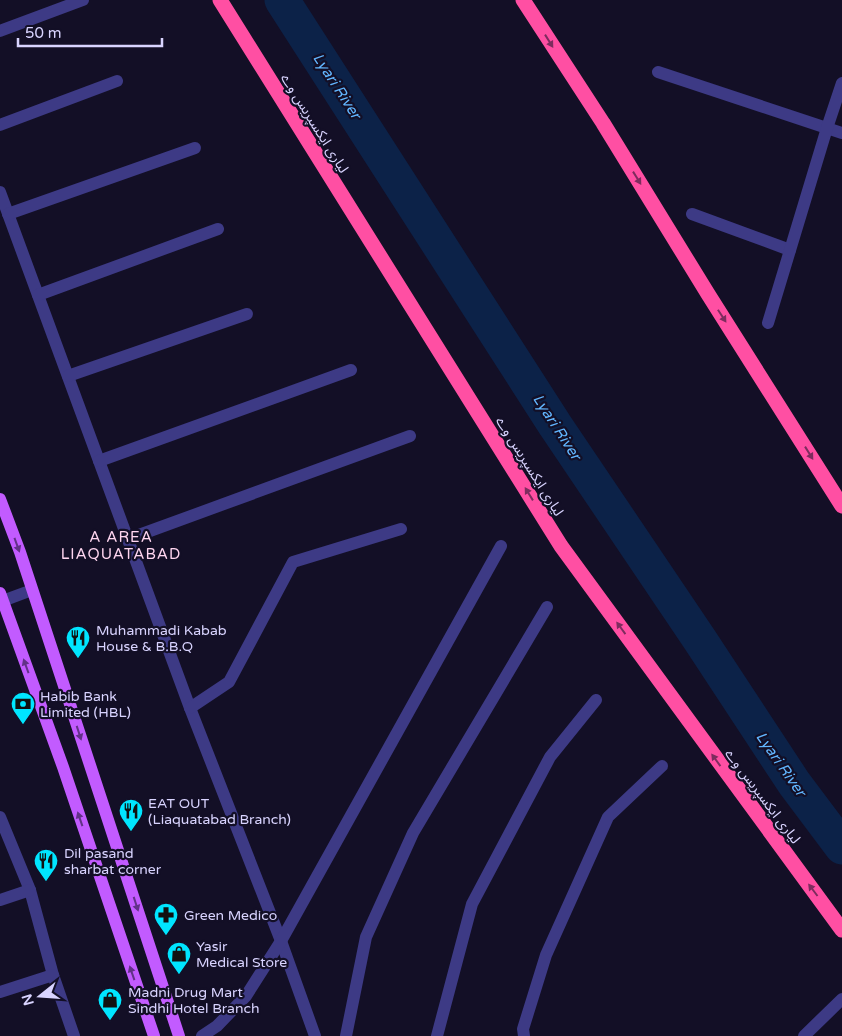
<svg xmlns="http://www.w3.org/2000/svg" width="842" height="1036" viewBox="0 0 842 1036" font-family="'Varela Round','Noto Sans Arabic',sans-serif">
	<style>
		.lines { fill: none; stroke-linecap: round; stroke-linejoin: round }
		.river { stroke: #0c2248; stroke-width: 35 }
		.minor { stroke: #3d3a85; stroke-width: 12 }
		.major { stroke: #c25bff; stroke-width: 12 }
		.highway { stroke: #ff4fa3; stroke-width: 15 }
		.oneway { fill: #7d2c5e }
		.oneway2 { fill: #623188 }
		.labels { text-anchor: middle; stroke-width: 4.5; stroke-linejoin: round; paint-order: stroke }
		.street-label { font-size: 14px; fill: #d9d4ff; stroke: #130f26 }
		.poi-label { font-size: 14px; fill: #d9d4ff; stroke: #130f26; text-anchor: start }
		.water-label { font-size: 15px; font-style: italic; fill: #62b6ff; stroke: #130f26 }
		.neighbourhood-label { font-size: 15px; letter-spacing: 1px; fill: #ffd6f0; stroke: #130f26 }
	</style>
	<rect width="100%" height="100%" fill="#130f26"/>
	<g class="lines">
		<path class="river" d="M282,0l273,425 145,215 94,143 48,64"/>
		<g class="minor">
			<path d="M0,31l83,-31"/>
			<path d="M658,72l184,61"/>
			<path d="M0,125l117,-44"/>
			<path d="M0,192l190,516 91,233 34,95"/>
			<path d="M8,214l187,-66"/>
			<path d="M692,214l98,36"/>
			<path d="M38,295l180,-66"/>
			<path d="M768,323l59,-195 15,-45"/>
			<path d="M68,376l179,-62"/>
			<path d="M99,461l252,-91"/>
			<path d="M128,539l282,-103"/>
			<path d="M0,602l32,-12"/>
			<path d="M190,708l39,-26 64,-120 108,-33"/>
			<path d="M0,817l30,73 23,85 21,61"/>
			<path d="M0,900l30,-10"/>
			<path d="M0,992l53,-17"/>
			<path d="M202,1036l15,-10 29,-30 35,-55 220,-395"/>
			<path d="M346,1036l20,-99 47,-104 134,-226"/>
			<path d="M437,1036l35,-132 78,-147 46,-57"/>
			<path d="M524,1036l-1,-7 23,-74 62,-138 54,-51"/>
			<path d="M804,1036l38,-37"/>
		</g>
		<g class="major">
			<path d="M0,499l20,53 159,484"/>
			<path d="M0,593l63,174 91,269"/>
		</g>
		<g class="highway">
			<path d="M220,0l341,546 281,384"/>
			<path d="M523,0l80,123 105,171 134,212"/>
		</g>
	</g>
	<defs><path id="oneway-solid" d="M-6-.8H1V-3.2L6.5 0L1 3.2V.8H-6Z" transform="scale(1.25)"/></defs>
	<g class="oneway">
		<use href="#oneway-solid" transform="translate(549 41) rotate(58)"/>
		<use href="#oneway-solid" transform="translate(637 178) rotate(58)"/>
		<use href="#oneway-solid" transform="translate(722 316) rotate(57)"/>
		<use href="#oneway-solid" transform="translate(809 453) rotate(58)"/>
		<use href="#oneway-solid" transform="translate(529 494) rotate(-122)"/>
		<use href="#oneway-solid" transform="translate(621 628) rotate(-126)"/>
		<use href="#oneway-solid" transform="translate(716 760) rotate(-126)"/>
		<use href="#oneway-solid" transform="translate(813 890) rotate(-127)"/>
	</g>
	<g class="oneway2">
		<use href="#oneway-solid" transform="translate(17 545) rotate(70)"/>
		<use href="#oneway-solid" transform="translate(26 666) rotate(-110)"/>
		<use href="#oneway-solid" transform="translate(79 733) rotate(72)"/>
		<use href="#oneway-solid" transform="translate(80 819) rotate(-109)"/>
		<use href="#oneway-solid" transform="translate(136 904) rotate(72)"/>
		<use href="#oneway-solid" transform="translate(132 973) rotate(-109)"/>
	</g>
	<defs>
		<symbol id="restaurant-pin" viewBox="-11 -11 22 30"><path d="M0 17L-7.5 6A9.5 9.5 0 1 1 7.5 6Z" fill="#00e5ff" stroke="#130f26"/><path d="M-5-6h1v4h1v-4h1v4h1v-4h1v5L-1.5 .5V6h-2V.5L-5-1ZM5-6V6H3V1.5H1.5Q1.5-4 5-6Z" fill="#111"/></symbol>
		<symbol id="bank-pin" viewBox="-11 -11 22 30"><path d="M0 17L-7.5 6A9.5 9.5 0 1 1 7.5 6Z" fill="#00e5ff" stroke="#130f26"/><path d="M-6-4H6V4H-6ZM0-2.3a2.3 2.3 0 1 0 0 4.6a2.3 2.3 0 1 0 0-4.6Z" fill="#111"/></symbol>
		<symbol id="pharmacy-pin" viewBox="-11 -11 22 30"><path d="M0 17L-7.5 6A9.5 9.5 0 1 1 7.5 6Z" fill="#00e5ff" stroke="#130f26"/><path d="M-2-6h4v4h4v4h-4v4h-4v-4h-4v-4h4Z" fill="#111"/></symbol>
		<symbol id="shop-pin" viewBox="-11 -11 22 30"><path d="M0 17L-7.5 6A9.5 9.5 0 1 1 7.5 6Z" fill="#00e5ff" stroke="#130f26"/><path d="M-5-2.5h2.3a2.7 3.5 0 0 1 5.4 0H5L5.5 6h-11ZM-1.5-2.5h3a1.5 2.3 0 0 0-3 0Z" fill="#111"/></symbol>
	</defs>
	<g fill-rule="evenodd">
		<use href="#restaurant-pin" x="64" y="624" width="28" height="38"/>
		<use href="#bank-pin" x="9" y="690" width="28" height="38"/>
		<use href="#restaurant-pin" x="117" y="797" width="28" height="38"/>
		<use href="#restaurant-pin" x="32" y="847" width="28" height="38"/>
		<use href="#pharmacy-pin" x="152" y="901" width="28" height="38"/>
		<use href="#shop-pin" x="165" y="940" width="28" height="38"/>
		<use href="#shop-pin" x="96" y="986" width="28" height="38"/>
	</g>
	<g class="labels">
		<g class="street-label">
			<text transform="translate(315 123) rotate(58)" y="5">لیاری ایکسپریس وے</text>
			<text transform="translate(530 466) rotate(58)" y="5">لیاری ایکسپریس وے</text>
			<text transform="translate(763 796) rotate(53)" y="5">لیاری ایکسپریس وے</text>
		</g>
		<g class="poi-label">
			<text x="96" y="635">Muhammadi Kabab<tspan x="96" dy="16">House &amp; B.B.Q</tspan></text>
			<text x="40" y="701">Habib Bank<tspan x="40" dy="16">Limited (HBL)</tspan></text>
			<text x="148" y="808">EAT OUT<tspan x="148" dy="16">(Liaquatabad Branch)</tspan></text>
			<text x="64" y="858">Dil pasand<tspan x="64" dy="16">sharbat corner</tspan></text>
			<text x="184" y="920">Green Medico</text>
			<text x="196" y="951">Yasir<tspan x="196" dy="16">Medical Store</tspan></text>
			<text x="128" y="997">Madni Drug Mart<tspan x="128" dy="16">Sindhi Hotel Branch</tspan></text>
		</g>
		<g class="water-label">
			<text transform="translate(337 86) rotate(57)" y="5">Lyari River</text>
			<text transform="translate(557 427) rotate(57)" y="5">Lyari River</text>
			<text transform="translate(781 764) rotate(55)" y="5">Lyari River</text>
		</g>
		<g class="neighbourhood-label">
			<text x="121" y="542">A AREA<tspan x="121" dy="17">LIAQUATABAD</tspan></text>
		</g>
	</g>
	<g transform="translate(40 996) rotate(253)" stroke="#130f26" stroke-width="4" paint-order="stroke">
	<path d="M0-4L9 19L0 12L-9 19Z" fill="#d9d4ff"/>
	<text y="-8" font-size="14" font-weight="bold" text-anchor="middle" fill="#d9d4ff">N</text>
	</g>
	<path d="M18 38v8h144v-8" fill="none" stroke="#d9d4ff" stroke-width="2.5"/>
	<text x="25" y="38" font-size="15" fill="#d9d4ff" stroke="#130f26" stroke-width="4" paint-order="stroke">50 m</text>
</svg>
